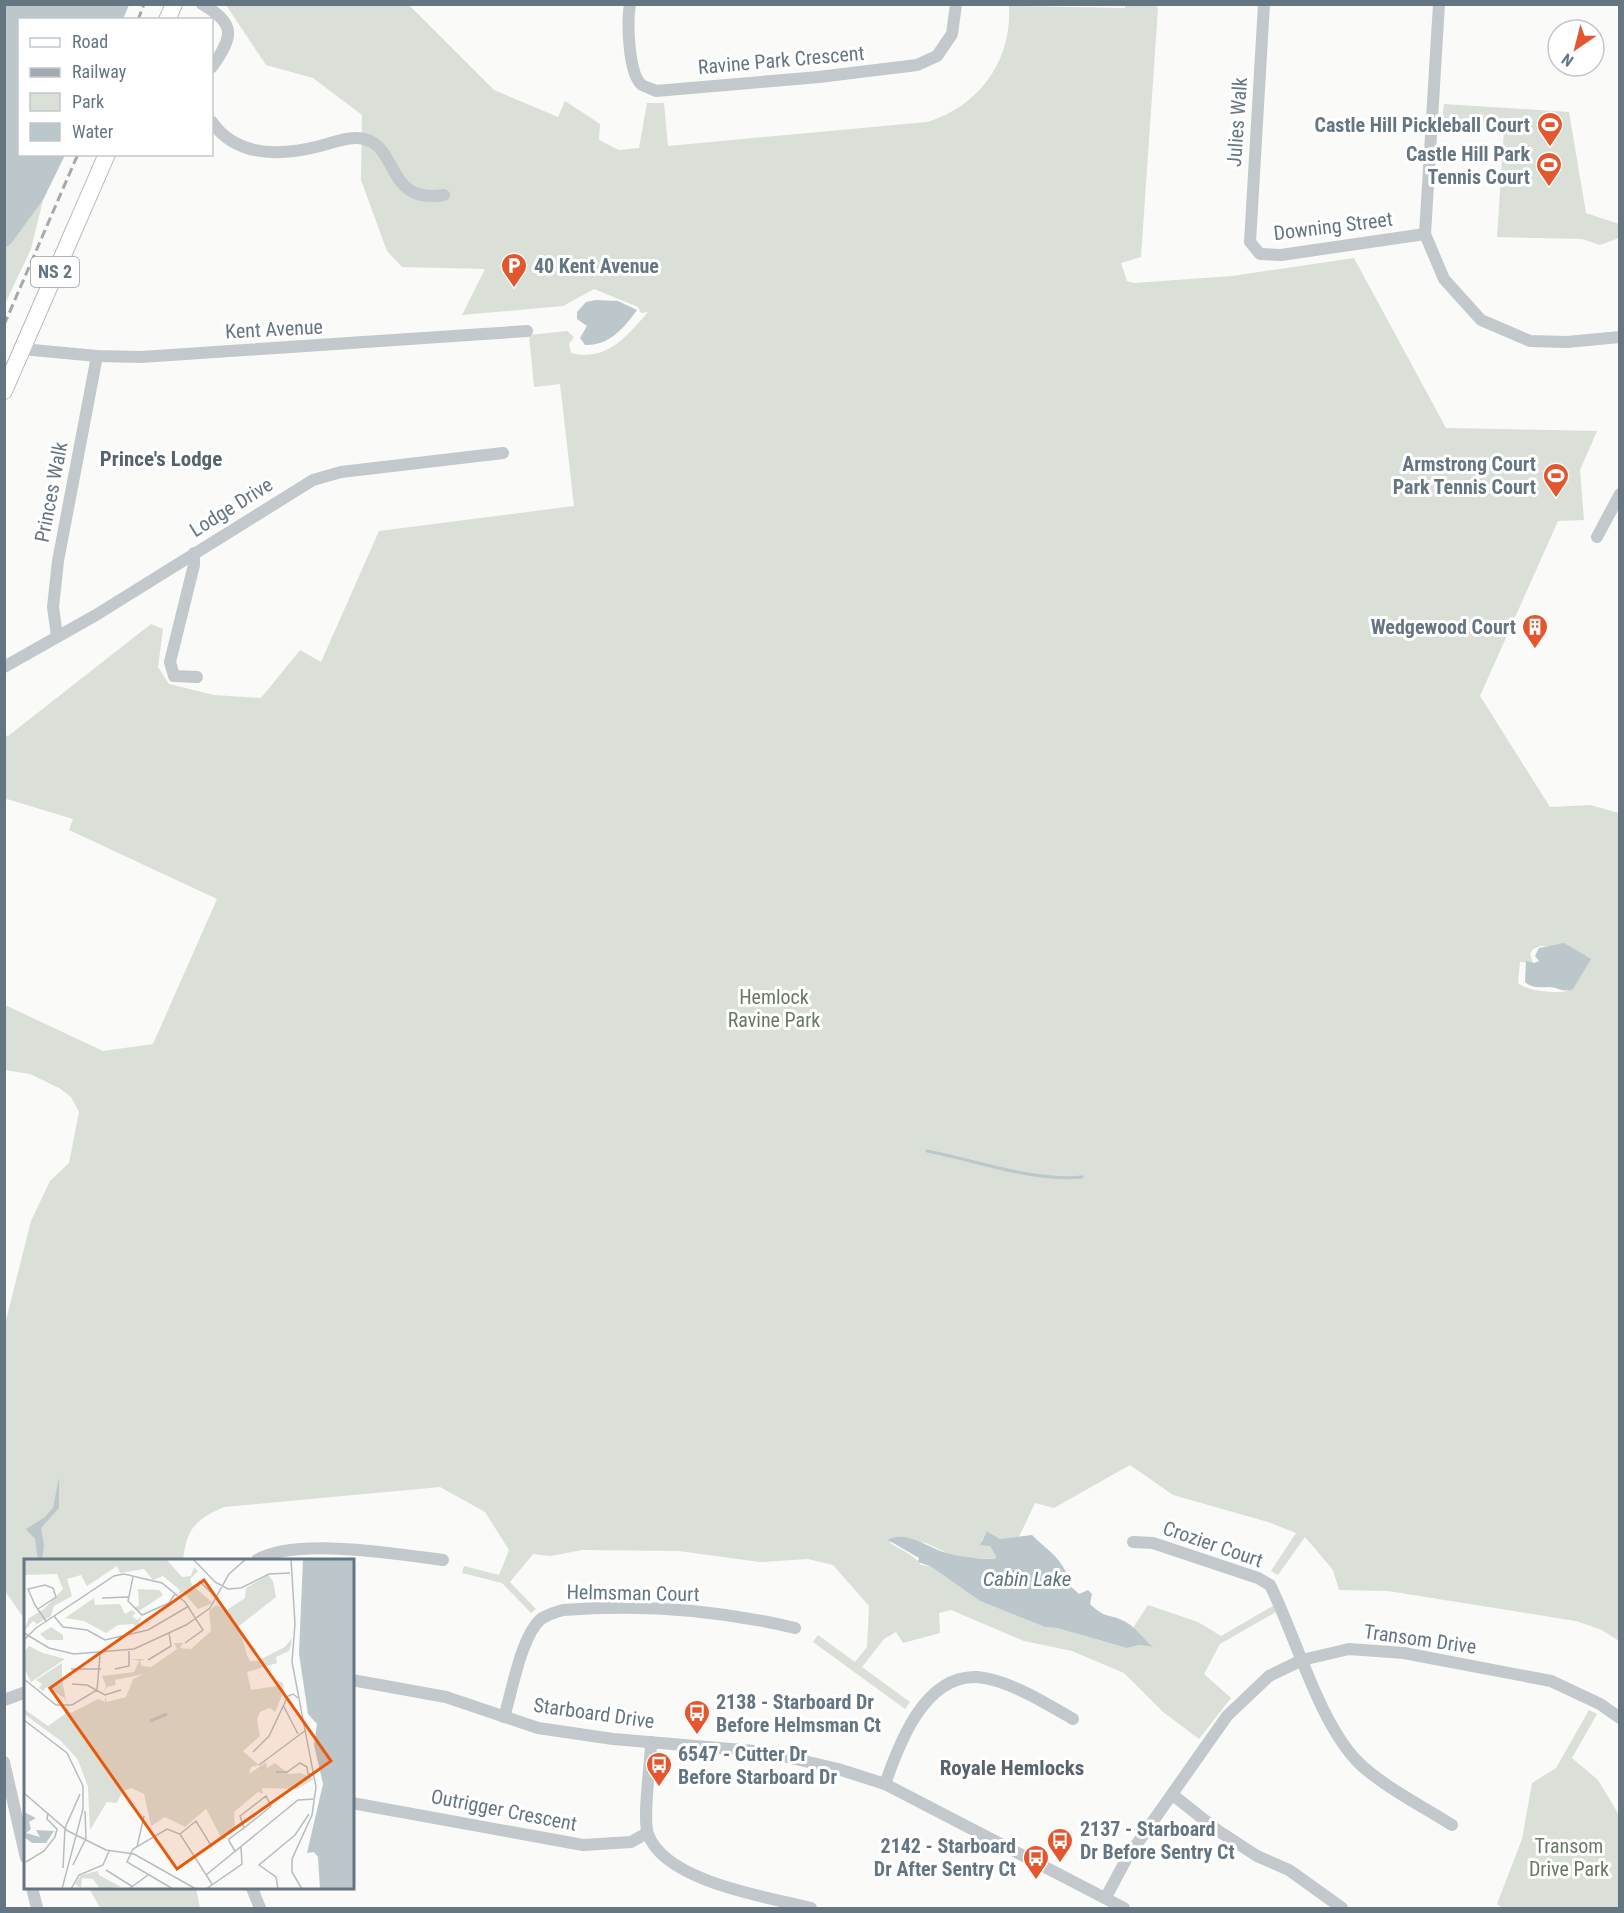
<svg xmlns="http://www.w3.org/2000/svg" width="1624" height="1913" viewBox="0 0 1624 1913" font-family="'Roboto Condensed',sans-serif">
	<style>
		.green { fill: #dadfd7; fill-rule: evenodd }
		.water { fill: #bbc7cb }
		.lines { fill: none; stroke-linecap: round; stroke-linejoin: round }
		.stream { stroke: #bbc7cb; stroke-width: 3 }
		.major-casing { stroke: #b5babe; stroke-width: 18 }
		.minor { stroke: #c3c8cc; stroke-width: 12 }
		.major { stroke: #fff; stroke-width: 16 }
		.rail { stroke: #a2aab0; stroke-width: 3; stroke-dasharray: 9 4.5; stroke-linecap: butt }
		.labels { text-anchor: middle; stroke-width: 6; stroke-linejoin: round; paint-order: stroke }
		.shield { fill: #fff; stroke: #939fa8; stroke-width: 1.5 }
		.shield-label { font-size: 18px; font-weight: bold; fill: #657683 }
		.street-label { font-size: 20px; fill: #657683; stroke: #fff }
		.poi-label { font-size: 20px; font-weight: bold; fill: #657683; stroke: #fff; text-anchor: end }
		.park-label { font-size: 20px; fill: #687a64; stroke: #fff }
		.neighbourhood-label { font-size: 21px; font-weight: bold; fill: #57646e; stroke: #fff }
		.water-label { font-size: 21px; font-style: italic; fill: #60757c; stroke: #fff }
		.inset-river { fill: none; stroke: #bbc7cb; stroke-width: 3 }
		.inset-road { fill: none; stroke: #b5bdc2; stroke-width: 1.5 }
		.view { fill: #e8590c; fill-opacity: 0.15; stroke: #e8590c; stroke-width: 3 }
		.inset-edge { fill: none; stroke: #657683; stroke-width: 3 }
	</style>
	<rect width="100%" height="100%" fill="#fafaf8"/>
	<g class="green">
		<path d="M226,5h183l85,85 64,27 7,-16 35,23 -1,16 20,10 20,-2 8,-45h17l4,43 259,-24c52,-16 85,-61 82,-116l116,2v-3h29l4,3 -17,249 -20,6 6,18 7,2 98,-7 122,-18 92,170 151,3 -17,39 4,50 -26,1 -78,175 70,111 40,-2 29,8v828l-17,-11 -26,-9 -188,-30 -49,-1 -6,-20 -28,-33 -27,38 -7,-4 25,-38 -28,-11 -95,-27 -43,-30 -76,43 -19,-5 -16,34 -19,2 -12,-8 -7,10 9,5 6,9 -1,4 -27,-1 -21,-5 -21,-10 -33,-6 -3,6c13,8 24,12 31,22l9,1 50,35 65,26 12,1 70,20 13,-3 12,2 -19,-19 15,-23 50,17 23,14 52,-30 3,6 -56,32 -16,30 27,24 -32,41 -36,-27 -39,-39 -52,-22 -48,-10 -73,-31 -12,3 1,20 -37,10 -7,-11 -12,7 -22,28 48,35 -5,7 -92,-67 5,-7 37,27 12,-15 2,-41 -36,-41 -25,-6 -48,3 -81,-11 -97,-1 -32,6 -17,-2 -23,28 26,27 -5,4 -29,-30 -40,-10 2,-7 35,9 10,-25 -24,-38 -45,-25 -216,20c-29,13 -37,21 -41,53h-157l-1,60 -20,-29v-267l26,-103 19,-40 19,-18 10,-51 -8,-15 -12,-9 -29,-14 -25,-4v-65l98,46 50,-7 64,-145 -148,-69 4,-11 -66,-20 -2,4v-68l3,1 143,-112 12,5 -5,38 11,17 45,11 47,3 39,-48 21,12 58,-131 195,-25 -14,-122 -26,3 -5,-52 38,-4 7,6 -5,7 2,9c36,9 56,-17 77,-41l-7,1 -3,-6 -44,-18 -31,17 -101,9 23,-46 -83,-2 -15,-16 -26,-71 1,-65 -49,-37 -47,-13zM1541,946h8l18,45c-10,3 -40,0 -49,-8l2,-21 13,1 -3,-9 3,-5z"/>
		<path d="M1444,104l125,8 17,101 33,11v14l-19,7 -18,-6 -85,-2 7,-106 -63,-5z"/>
		<path d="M43,200l-12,49 -26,55v-56l6,-4z"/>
		<path d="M1589,1710l8,4 -25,44 26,22 21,35v93h-117l-5,-4 25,-65 10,-56 24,-15z"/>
		<path d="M89,1888h107l4,20h-100z"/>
	</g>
	<g class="water">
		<path d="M5,4l124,1 -6,14 -103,1v134l45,1 -22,45 -32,44 -6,4z"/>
		<path d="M596,300l22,1 19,9c-13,18 -28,36 -52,35l-5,-7 7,-12 -10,-7v-7l9,-10z"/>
		<path d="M1564,943l27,16 -18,30c-13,4 -14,-2 -24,-2 -9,0 -16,2 -24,-5l1,-21 8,2 5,-2 -4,-5 4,-8z"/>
		<path d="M59,1477v31l-18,20 3,17 -2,15h-4l-3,-21 -9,-10 19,-12 8,-9z"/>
		<path d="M987,1531l13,8 32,-4c17,17 26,19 37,43l-1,6 11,10 9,-4 4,4 -2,10c17,16 18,9 34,17 11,5 19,18 29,26l-13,-2 -13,3 -70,-20 -12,-1 -65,-26 -50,-35 -12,-4 1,-4 -31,-18c17,-11 42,9 59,13 16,4 31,6 48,6l1,-3 -6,-10 -10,-1z"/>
	</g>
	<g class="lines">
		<path class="stream" d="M927,1151c48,9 106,31 155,26"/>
		<defs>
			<g id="major">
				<path d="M167,20l7,-16"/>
				<path d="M4,391l103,-237"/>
			</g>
		</defs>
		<use href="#major" class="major-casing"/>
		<g class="minor">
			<path d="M202,4c35,20 31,33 10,63"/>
			<path d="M630,4c-3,17 -2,70 12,81 4,2 10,4 14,6l163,-14 98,-12 20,-9 15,-22 4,-30"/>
			<path d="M1264,4l-14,238 10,12 21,1 144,-21"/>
			<path d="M1439,4l-14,230 19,45 37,41 49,21 37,1 53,-5"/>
			<path d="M212,122c25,36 69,34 108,24 12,-3 23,-8 36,-8 46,1 25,67 88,57"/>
			<path d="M22,349l75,7 44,1 386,-26"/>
			<path d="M1597,537l23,-43"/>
			<path d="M194,553v12l-24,97 4,14 23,1"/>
			<path d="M57,636l-4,-29 5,-46 39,-205"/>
			<path d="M4,667l92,-52 217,-135 28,-8 162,-19"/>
			<path d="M1133,1542l20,1 105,35 12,7c26,52 48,135 87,176 22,23 67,46 95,64"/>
			<path d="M257,1560c38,-23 141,-6 186,0"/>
			<path d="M352,1680l94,17 92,31 75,11 153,13 72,17 47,15 239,124"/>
			<path d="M4,1700l22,-8"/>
			<path d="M504,1717c8,-25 17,-81 37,-98 7,-5 15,-7 22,-9 77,-6 157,0 232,18"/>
			<path d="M651,1742c0,21 -9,76 -3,92 17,48 120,63 163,74"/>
			<path d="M4,1762l22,96"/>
			<path d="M885,1784c14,-40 39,-109 92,-107 30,2 70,27 96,42"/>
			<path d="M1173,1795l44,35 40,26 32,14 53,38"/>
			<path d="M352,1803l231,42 48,-3 16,-9"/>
			<path d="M32,1888l5,20"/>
			<path d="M252,1888l8,20"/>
			<path d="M1106,1897l21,-39 100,-142 42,-40 33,-16 47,-11 55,4 147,28 49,23 20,14"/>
		</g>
		<use href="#major" class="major"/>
		<g class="rail">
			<path d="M138,20l6,-16"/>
			<path d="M4,325l74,-171"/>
		</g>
	</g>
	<defs>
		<symbol id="stadium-pin" viewBox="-11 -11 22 30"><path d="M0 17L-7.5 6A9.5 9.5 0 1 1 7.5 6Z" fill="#e4572e" stroke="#fff"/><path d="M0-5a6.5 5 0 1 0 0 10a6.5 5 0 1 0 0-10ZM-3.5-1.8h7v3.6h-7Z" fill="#fff"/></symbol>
		<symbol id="parking-pin" viewBox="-11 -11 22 30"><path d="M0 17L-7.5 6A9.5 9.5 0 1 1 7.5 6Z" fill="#e4572e" stroke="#fff"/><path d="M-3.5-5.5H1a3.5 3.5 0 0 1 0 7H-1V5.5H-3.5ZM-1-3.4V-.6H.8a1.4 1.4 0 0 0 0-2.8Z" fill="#fff"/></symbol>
		<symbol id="building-pin" viewBox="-11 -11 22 30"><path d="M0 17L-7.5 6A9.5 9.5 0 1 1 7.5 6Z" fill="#e4572e" stroke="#fff"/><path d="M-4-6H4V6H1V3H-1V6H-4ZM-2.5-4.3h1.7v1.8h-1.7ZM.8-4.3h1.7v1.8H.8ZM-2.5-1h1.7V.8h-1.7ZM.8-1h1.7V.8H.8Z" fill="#fff"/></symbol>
		<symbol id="bus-pin" viewBox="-11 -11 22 30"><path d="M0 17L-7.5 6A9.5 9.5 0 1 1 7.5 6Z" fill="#e4572e" stroke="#fff"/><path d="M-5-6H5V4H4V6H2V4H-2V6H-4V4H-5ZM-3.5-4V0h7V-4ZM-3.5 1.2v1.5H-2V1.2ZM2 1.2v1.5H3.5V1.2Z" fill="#fff"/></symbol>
	</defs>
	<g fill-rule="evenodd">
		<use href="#stadium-pin" x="1535" y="110" width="30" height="40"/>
		<use href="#stadium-pin" x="1534" y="150" width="30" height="40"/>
		<use href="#parking-pin" x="499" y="251" width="30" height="40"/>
		<use href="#stadium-pin" x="1541" y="461" width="30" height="40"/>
		<use href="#building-pin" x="1520" y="612" width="30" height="40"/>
		<use href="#bus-pin" x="682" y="1698" width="30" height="40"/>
		<use href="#bus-pin" x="644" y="1750" width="30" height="40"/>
		<use href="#bus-pin" x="1045" y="1826" width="30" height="40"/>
		<use href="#bus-pin" x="1021" y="1843" width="30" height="40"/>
	</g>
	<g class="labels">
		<rect class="shield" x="31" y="257" width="48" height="30" rx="4.5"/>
		<g class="shield-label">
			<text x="55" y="278">NS 2</text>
		</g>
		<g class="street-label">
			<text transform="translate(781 60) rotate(-5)" y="7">Ravine Park Crescent</text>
			<text transform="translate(1237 122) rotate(-86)" y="7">Julies Walk</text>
			<text transform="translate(1333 226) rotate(-7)" y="7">Downing Street</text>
			<text transform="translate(274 329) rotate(-3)" y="7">Kent Avenue</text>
			<text transform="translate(51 492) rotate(-79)" y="7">Princes Walk</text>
			<text transform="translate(231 507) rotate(-32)" y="7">Lodge Drive</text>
			<text transform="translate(1213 1544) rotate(19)" y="7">Crozier Court</text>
			<text transform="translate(633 1593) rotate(1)" y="7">Helmsman Court</text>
			<text transform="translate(1420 1639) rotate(8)" y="7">Transom Drive</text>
			<text transform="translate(594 1713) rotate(8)" y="7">Starboard Drive</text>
			<text transform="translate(504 1810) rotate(11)" y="7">Outrigger Crescent</text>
		</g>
		<g class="poi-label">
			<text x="1530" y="132">Castle Hill Pickleball Court</text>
			<text x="1530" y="161">Castle Hill Park<tspan x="1530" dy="23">Tennis Court</tspan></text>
			<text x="534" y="273" text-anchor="start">40 Kent Avenue</text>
			<text x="1536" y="471">Armstrong Court<tspan x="1536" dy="23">Park Tennis Court</tspan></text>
			<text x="1516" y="634">Wedgewood Court</text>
			<text x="716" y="1709" text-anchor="start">2138 - Starboard Dr<tspan x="716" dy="23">Before Helmsman Ct</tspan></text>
			<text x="678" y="1761" text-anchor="start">6547 - Cutter Dr<tspan x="678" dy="23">Before Starboard Dr</tspan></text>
			<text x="1080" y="1836" text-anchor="start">2137 - Starboard<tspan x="1080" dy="23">Dr Before Sentry Ct</tspan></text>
			<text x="1016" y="1853">2142 - Starboard<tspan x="1016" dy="23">Dr After Sentry Ct</tspan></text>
		</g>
		<g class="park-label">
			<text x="774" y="1004">Hemlock<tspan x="774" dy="23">Ravine Park</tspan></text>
			<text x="1569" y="1853">Transom<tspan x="1569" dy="23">Drive Park</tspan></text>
		</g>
		<g class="neighbourhood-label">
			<text x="161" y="466">Prince's Lodge</text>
			<text x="1012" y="1775">Royale Hemlocks</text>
		</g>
		<g class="water-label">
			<text x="1027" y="1586">Cabin Lake</text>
		</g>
	</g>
	<g transform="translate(24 1559)">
		<rect width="330" height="330" fill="#fafaf8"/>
		<path d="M0,0h142l16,18 9,-1 3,-9 4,4 -8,8 2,6 21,18 -15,6 -15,-17 -5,2 2,-4 -17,-14 -10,4 -9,-11 -24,4 -3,-7 -30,20 -6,-11 -14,4 5,17 -18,10 -3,10 -14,8 -4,-3 -9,10 5,-13 15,-9 19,-20 -6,-15 -33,1zM244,16l5,6 3,16 -37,29 8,29 3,6h7l28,-14 7,-9 -1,7 -2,6 -13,6 1,6 -30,9 4,18 26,-4v-6l6,3 1,8 -9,21 -5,-4 -10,4 -3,8 3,16 -17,15 16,14 -8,2 -2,7 17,-12 1,6 8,-5 14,11 12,-1 13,6 -17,10 -35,-1 1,6 -5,-2 -24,20 1,16 -11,7 4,4 -7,-2 -15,-28 -21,18 -20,-10 -14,9 -7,-32 -13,-6 -9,4 -5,11 -10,-1 -17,28 -2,-43 -10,-27 -17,-19 -37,-27v-5l24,17 17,-12 1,-7 5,6 27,-14 7,3v-5l2,5 19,-5 7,-18 11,-5 -29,6 1,5 -9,2 -3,6 2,-7 -4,-10 32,-4 5,-11 -7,-2h13l-5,2 2,5 9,1 26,-18 -3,-6h9l-3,5 11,1 20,-18 -2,-20 7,-6 11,5 18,-12 1,-10zM114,30l21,1 4,5 -24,16 -5,-3 5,-3zM70,39l1,7 25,-1 5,10 7,-4 4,3 -4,3 5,4 5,-4 -5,12 -4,-4 -15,1 -12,8 -22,-12 -19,-3zM27,68l12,8v5h-16l-7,-6zM5,87l14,7 22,6 -34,23 -7,-14v-16zM38,104v17l5,25 -2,-6 -18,-12 -4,4 -4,-3 3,-4 -6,-4zM74,312l1,4 22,12 -21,2 -7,-10 -11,-1 -1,10 -6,-4 6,-9z" fill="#dadfd7"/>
		<path d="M279,0h51v330h-34l-2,-32 -4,-5 -7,1 16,-69 -9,-39 3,-21 -9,-10 -9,-60zM0,253l12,6 -7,4 2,7 -5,4 14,4 -4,-7 18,1 -8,12h-14l-8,-6z" fill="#bbc7cb"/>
		<path class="inset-river" d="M126,162l17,-7"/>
		<path class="inset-road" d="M169,0l22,23 13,7 13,-1 28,-14 21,-1M267,0l4,65 -3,38 24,125 -4,28 -20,44v13l10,17M109,18l-5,24 14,14 27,-12 6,-9M175,22l19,18M78,39l26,-1M14,50l18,-12 -3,-9 -8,-3 -17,4 7,16 4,6 7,10M30,57l9,11 24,3 18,10 43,-10M124,71l41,-24M0,74l25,15 25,6 60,-5 52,-24 24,-17 19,-34 17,-15M0,81l12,-12 78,-52 10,-2 38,9 23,19 18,28 -18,13M124,101l23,-14 -2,-14M47,110h30M91,110l14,-3v-15M0,120l32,26h16l25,-15 3,-35M48,125l15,1 18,10 16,-5M259,146l15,29M0,161l43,33 16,33v23l-21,80M229,193l16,-16 19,-40 5,-2 5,4M235,206l47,-35M252,213h11l13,-9 7,4 1,7h6M0,234l44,38 38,19 28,4 62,35M156,275l16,-13 16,26M113,288l7,-31M211,292l-6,-10v-2l15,-11 14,-11 13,-11 -5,-10 -26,20 4,12M2,303l18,-11 11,-14 2,-8 -10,-10 1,-6M49,306l13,-27 -1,-27M39,309l2,-40 15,-34M82,311l27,17M182,316l92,-75 17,-1M47,330l8,-14 24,-10 6,-14M105,330l19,-14M149,330l-46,-27 6,-13 34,-20 13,5 32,50M182,330l36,-25 -1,-17M254,330l-2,-12 -17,-12 36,-30 14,-21"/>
		<path class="view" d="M180,21l127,181 -154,108 -127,-181z"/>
		<rect width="330" height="330" class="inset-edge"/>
	</g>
	<rect width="1624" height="1913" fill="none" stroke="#657683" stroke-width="12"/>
	<rect x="18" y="18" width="195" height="138" fill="#ffffff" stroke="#c1c8cd" stroke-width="1.5"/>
	<rect x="30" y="38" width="30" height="9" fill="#ffffff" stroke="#c1c8cd" stroke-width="1.5"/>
	<text x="72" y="48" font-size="18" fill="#657683">Road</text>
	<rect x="30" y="68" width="30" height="9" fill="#a2aab0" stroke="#c1c8cd" stroke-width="1.5"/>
	<text x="72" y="78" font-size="18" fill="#657683">Railway</text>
	<rect x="30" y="93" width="30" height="18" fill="#dadfd7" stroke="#c1c8cd" stroke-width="1.5"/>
	<text x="72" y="108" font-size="18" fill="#657683">Park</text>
	<rect x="30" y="123" width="30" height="18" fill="#bbc7cb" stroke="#c1c8cd" stroke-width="1.5"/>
	<text x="72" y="138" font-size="18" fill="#657683">Water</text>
	<g transform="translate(1576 48) rotate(215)"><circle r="28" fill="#ffffff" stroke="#c1c8cd" stroke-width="1.5"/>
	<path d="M0-4.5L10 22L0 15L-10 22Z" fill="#e4572e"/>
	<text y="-9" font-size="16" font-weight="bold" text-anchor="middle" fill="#657683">N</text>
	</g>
</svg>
